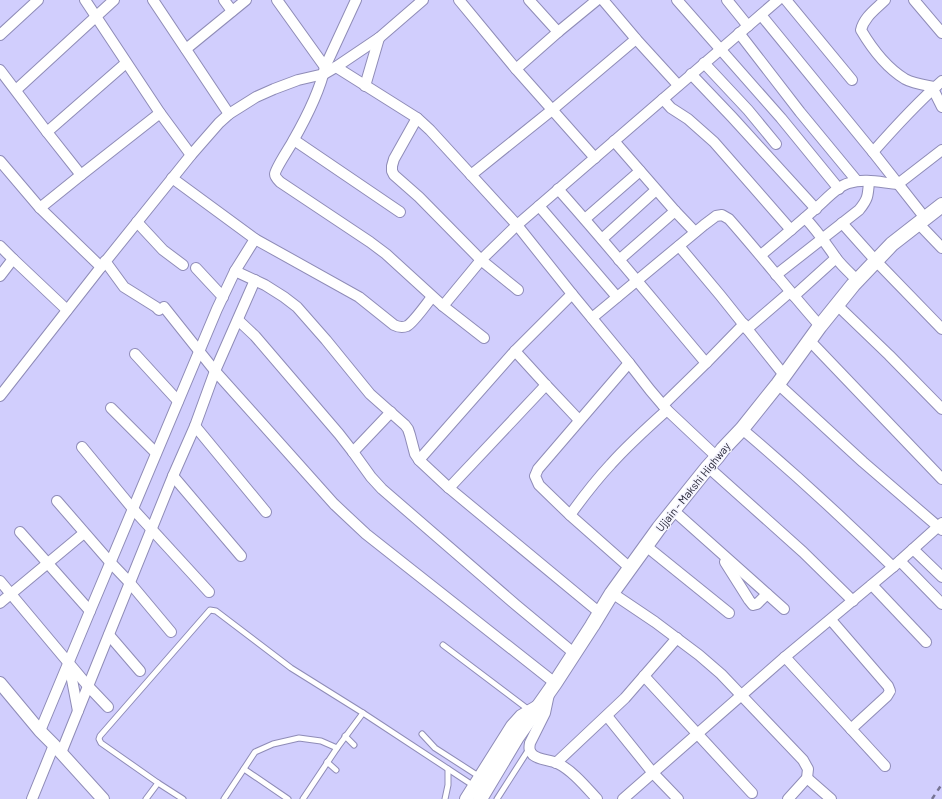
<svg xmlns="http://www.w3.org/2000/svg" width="942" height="799" viewBox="0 0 942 799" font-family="Barlow,sans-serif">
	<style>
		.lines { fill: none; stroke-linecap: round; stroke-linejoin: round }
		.service-casing { stroke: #8f8cb7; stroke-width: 7 }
		.minor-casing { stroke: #8f8cb7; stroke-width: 12 }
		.tertiary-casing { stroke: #8f8cb7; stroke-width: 14 }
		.secondary-casing { stroke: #8f8cb7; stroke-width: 16 }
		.service { stroke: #fff; stroke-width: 5 }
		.minor { stroke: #fff; stroke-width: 10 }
		.tertiary { stroke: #fff; stroke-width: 12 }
		.secondary { stroke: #fff; stroke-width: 14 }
		.rail { stroke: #767493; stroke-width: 2.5; stroke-dasharray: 5 5; stroke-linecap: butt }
		.labels { text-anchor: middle; stroke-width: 3; stroke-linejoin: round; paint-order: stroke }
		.street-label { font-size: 11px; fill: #1b1a2b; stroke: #f4f4fe }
	</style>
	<rect width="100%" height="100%" fill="#d1cefd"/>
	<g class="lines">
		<defs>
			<g id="service">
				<path d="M443,645l86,65"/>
				<path d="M422,734l13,14 45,29"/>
				<path d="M345,736l9,9"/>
				<path d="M327,762l9,8"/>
				<path d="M244,769l44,30"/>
				<path d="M146,799l12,-16"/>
				<path d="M183,799l-25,-16 -57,-40 -2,-4 1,-3 110,-126 6,1 75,57 72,45 111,73"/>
				<path d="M224,799l31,-47 18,-8 26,-6 22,3 16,7"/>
				<path d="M303,799l34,-51 26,-35"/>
				<path d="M445,799l3,-14v-16"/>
				<path d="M497,799l32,-50"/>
			</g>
			<g id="minor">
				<path d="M85,0l75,113 31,42"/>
				<path d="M153,0l76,114"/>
				<path d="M224,0l8,11"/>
				<path d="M277,0l48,67"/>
				<path d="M356,0l-31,67c-5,23 -20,53 -32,74 -3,6 -18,28 -18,33 0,3 3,6 5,8l90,60 16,12 57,52 41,32"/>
				<path d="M459,0l57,69 79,89"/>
				<path d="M529,0l29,32"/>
				<path d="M603,0l33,39 42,46"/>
				<path d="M677,0l104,118 58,71"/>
				<path d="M727,0l21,26"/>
				<path d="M786,0l66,80"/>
				<path d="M885,0c-9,9 -21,17 -24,30 10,17 26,38 44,49 9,5 20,6 30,8"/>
				<path d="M914,0l28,33"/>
				<path d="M761,15l112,137 52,66"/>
				<path d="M739,33l61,79 57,69"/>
				<path d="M0,35l38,-35"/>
				<path d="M186,49l60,-49"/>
				<path d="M704,63l44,47 28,34"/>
				<path d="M336,67l81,51 13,12 87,95 55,69 57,69 21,27 17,20 50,47"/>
				<path d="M516,69l42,-37 39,-32"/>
				<path d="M0,70l47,62 34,43"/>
				<path d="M691,74l41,43 84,92"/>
				<path d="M365,86l14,-48"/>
				<path d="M933,89l9,18"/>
				<path d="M16,90l98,-90"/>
				<path d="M663,99l8,9 17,11 26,23 77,88"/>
				<path d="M417,118l-23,41 -2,7v5l2,4 25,22 62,63 37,30"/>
				<path d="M47,132l79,-69"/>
				<path d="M294,140l106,72"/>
				<path d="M614,141l61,70 20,21"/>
				<path d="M873,152c22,-25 44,-49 69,-71"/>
				<path d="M0,161l40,47 61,59"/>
				<path d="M471,175l81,-65 84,-71"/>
				<path d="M172,178l83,61 104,58 35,28c4,2 8,3 13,1 7,-4 20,-23 25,-29"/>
				<path d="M558,189c51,57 99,116 148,174"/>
				<path d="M539,206l78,91"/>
				<path d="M40,208l41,-33 79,-62"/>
				<path d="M805,218c12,12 21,26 31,40 6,8 14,15 22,23"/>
				<path d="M585,219l55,-48"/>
				<path d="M137,222l26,28 20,15"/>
				<path d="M842,223l34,38 66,68"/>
				<path d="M918,223l24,25"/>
				<path d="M602,239l54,-49"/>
				<path d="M0,246l13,13 54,51"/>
				<path d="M679,246l41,49 64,80"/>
				<path d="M761,255c18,-15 36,-30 54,-46 10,-8 22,-23 34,-26 16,-5 34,0 49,1l44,-34"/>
				<path d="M619,260l56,-49"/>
				<path d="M105,261l19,26 32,20 3,3"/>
				<path d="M196,268l27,29"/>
				<path d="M235,271l30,14 19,12 13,10 29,33 44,54 35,31 3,4 2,6 5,19 4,6 30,28 151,125"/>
				<path d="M776,275l83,-65c9,-11 9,-14 10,-29"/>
				<path d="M0,276l13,-17"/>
				<path d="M794,296l42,-38"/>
				<path d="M837,305l52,50 53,54"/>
				<path d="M443,306l38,-46 36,-35 146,-126 115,-99"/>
				<path d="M164,307l51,64 119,133 32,30 189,149"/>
				<path d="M592,318l112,-93 12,-9 6,-1 7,4c31,35 60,72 91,107"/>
				<path d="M238,320l17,16 84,98 14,18 18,25 11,12 134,116 59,49"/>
				<path d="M747,329l43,-37"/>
				<path d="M809,340l133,139"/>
				<path d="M515,351l31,34 33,35"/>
				<path d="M135,354l43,47"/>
				<path d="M629,363l-91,106 -3,7 4,9 31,30 60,53"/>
				<path d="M778,384l85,78 79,68"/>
				<path d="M0,396l101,-129 90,-112 28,-32 10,-9 27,-17 18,-8 24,-9 26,-6 12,-7 43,-29 44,-38"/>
				<path d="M663,405l43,-42 38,-39"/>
				<path d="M111,408l45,45"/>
				<path d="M195,426l71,86"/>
				<path d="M742,429c52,44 102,90 151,138"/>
				<path d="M82,447l51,62 76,83"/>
				<path d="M353,452l38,-40"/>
				<path d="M419,460l96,-109 57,-57"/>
				<path d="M708,467l95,85 50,49"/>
				<path d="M173,476l68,80"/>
				<path d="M449,488l97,-103"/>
				<path d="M57,501l53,61 20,21 41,49"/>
				<path d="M673,510l111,99"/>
				<path d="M570,515c13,-18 26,-35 41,-51 17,-19 37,-37 56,-54"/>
				<path d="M20,532l70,79"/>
				<path d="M646,546l83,67"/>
				<path d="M913,549l29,28"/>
				<path d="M900,561l42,43"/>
				<path d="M725,562l24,38 4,5 4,-1 10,-10"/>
				<path d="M0,581l88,105 20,21"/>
				<path d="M872,585l54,57"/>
				<path d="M612,593l43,29 44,33 22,19 82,86 5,9 -1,9 -19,21"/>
				<path d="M0,603l84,-70"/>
				<path d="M831,620l57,66 2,5 -3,5 -36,33"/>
				<path d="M109,635l31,36"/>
				<path d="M785,657l100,109"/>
				<path d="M69,664l9,47"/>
				<path d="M644,676l108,117"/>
				<path d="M549,694l-4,19 -15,30c-1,5 -1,8 3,12 6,5 17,5 24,8 15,7 29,24 40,36"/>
				<path d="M607,716l46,57 25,26"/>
				<path d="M40,731l50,-120 127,-302 18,-38 20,-32"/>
				<path d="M61,753l112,-277 22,-50 20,-55 40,-91"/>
				<path d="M556,763l69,-65 52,-60"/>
				<path d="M807,778l24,21"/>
				<path d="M32,799l22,-54"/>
				<path d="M623,799l162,-142 108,-90 49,-44"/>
			</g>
			<g id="tertiary">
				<path d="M0,683l40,48 14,14 49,54"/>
				<path d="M466,799l46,-73 9,-10 17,-10"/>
			</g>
			<path id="secondary" d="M480,799l37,-62 38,-54 37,-57 20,-33 47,-65 49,-61 9,-10 6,-8 19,-20 36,-45 42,-58 33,-41 39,-41 50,-39"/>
		</defs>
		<use href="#service" class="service-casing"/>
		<use href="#minor" class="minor-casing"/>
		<use href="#tertiary" class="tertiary-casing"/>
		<use href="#secondary" class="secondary-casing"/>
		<use href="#service" class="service"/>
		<use href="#minor" class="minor"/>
		<use href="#tertiary" class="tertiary"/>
		<use href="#secondary" class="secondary"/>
		<path class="rail" d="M932,799l10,-15"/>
	</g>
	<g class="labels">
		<g class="street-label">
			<text transform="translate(693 487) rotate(-51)" y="4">Ujjain - Makshi Highway</text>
		</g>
	</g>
</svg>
